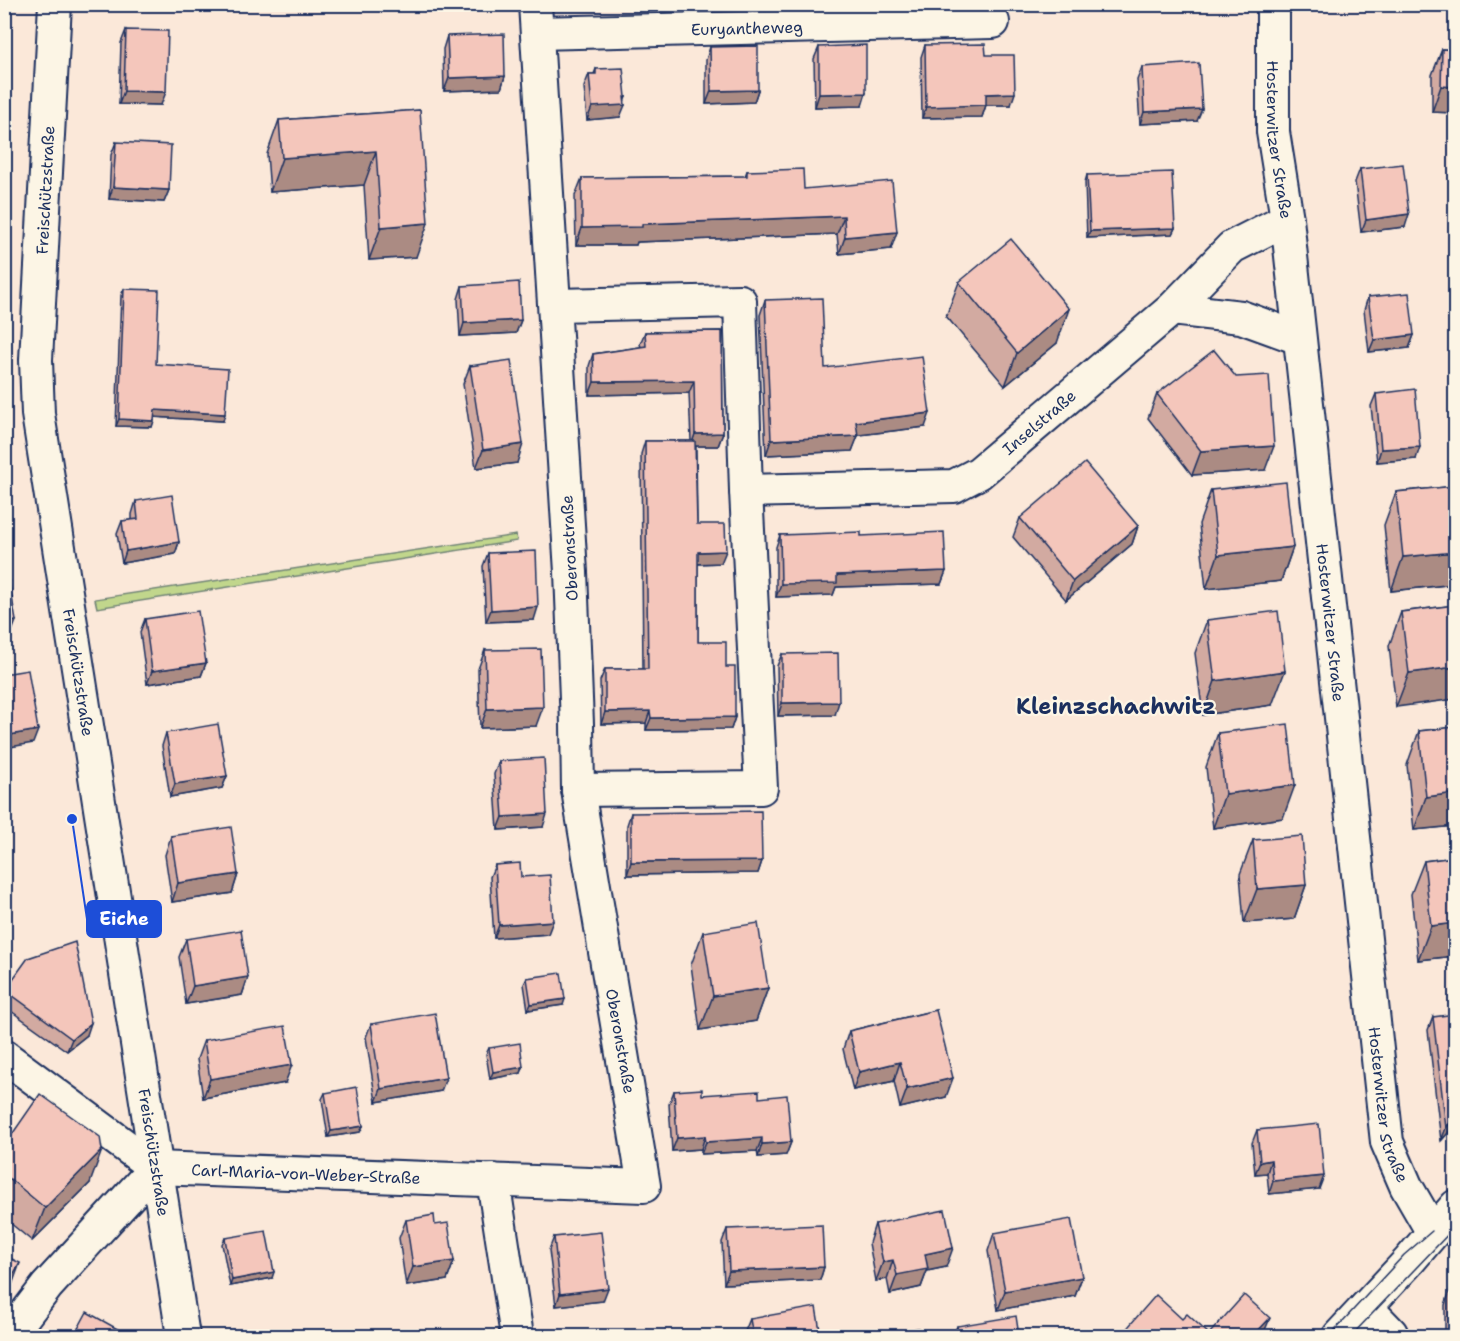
<svg xmlns="http://www.w3.org/2000/svg" width="1460" height="1341" viewBox="0 0 1460 1341" font-family="'Shantell Sans',sans-serif">
	<style>
		.green { fill: #c1d68c; stroke: #6e8275; stroke-width: 1.5 }
		.lines { fill: none; stroke-linecap: round; stroke-linejoin: round }
		.minor-casing { stroke: #1b2f5e; stroke-width: 36 }
		.minor { stroke: #fcf5e5; stroke-width: 32 }
		.tram { stroke: #1b2f5e; stroke-width: 1.5 }
		.wall { fill: #d2aaa1; stroke: #1b2f5e; stroke-width: 1.5 }
		.shaded-wall { fill: #ab8b83; stroke: #1b2f5e; stroke-width: 1.5 }
		.building { fill: #f4c6bb; stroke: #1b2f5e; stroke-width: 1.5 }
		.labels { text-anchor: middle; stroke-width: 4.5; stroke-linejoin: round; paint-order: stroke }
		.street-label { font-size: 16px; fill: #1b2f5e; stroke: #fcf5e5 }
		.district-label { font-size: 22px; font-weight: bold; fill: #1b2f5e; stroke: #fcf5e5 }
		.leader { fill: none; stroke: #1d4ed8; stroke-width: 2 }
		.callout-dot { fill: #1d4ed8; stroke: #fcf5e5; stroke-width: 2 }
		.callout { fill: #1d4ed8; stroke: #1d4ed8; stroke-width: 2 }
		.callout-label { font-size: 18px; text-anchor: middle; font-weight: bold; fill: #fff }
	</style>
	<rect width="100%" height="100%" fill="#fbe8d9"/>
	<filter id="ink" filterUnits="userSpaceOnUse"><feTurbulence type="fractalNoise" baseFrequency=".0167" numOctaves="2"/><feDisplacementMap in="SourceGraphic" scale="12" xChannelSelector="R" yChannelSelector="G"/><feConvolveMatrix kernelMatrix="1 2 1 2 8 2 1 2 1" color-interpolation-filters="sRGB"/></filter>
	<g filter="url(#ink)">
		<path class="green" d="M516,535l1,6 -420,67 -2,-9z"/>
		<g class="lines">
			<defs>
				<g id="minor">
					<path id="s1" d="M55,4l-19,356 2,54 145,922"/>
					<path id="s2" d="M1273,4v128l14,87 100,923 19,44 26,45"/>
					<path id="s3" d="M537,33l456,-11"/>
					<path d="M555,305l185,-4 6,190 15,297 -183,2"/>
					<path d="M1172,309l69,8 58,21"/>
					<path id="s4" d="M746,491l208,-5 25,-13 193,-164 60,-62 55,-28"/>
					<path id="s5" d="M4,1056l151,112 489,18 -66,-396 -1,-66 -6,-152 -36,-568"/>
					<path d="M493,1180l24,156"/>
					<path d="M1366,1307l25,26v3"/>
					<path d="M13,1336l5,-12 29,-38 108,-118"/>
					<path d="M1339,1336l70,-75 47,-55"/>
				</g>
			</defs>
			<use href="#minor" class="minor-casing"/>
			<use href="#minor" class="minor"/>
			<g class="tram">
				<path d="M1329,1336l75,-81 28,-24"/>
				<path d="M1351,1336l105,-110"/>
			</g>
		</g>
		<g class="wall">
			<path d="M126,30l35,75 -42,-1 2,-61z"/>
			<path d="M447,36l58,40 -4,13 -57,2 -1,-42z"/>
			<path d="M925,45l61,10 25,50h-25l-4,12 -60,1 -1,-61z"/>
			<path d="M710,47l48,43 -4,12 -48,2v-44z"/>
			<path d="M819,47l43,59 -47,1 -1,-48z"/>
			<path d="M1442,49l13,1v63l-23,-1v-37z"/>
			<path d="M1142,67l55,54 -57,3 -3,-44z"/>
			<path d="M596,69l28,32 -4,16 -33,3 -3,-33 5,-13h5z"/>
			<path d="M420,110l-4,147 -47,3 -5,-75 -94,7 -3,-38 12,-34z"/>
			<path d="M116,142l53,48 -5,12 -55,-3 2,-44z"/>
			<path d="M1360,169l45,58 -44,5 -6,-50z"/>
			<path d="M747,171l57,18 87,60 -52,5 -2,-20 -200,8 -1,3h-60l-1,-49 7,-18 163,-2z"/>
			<path d="M1087,175l88,53 -3,6 -85,4 -2,-56z"/>
			<path d="M959,282l98,61 -52,43 -59,-70z"/>
			<path d="M462,286l59,34 -5,13 -56,3 -2,-37z"/>
			<path d="M124,289l32,75 67,57 -69,-4 -2,10 -36,-1 5,-131z"/>
			<path d="M1368,297l46,38 -5,13 -40,4 -5,-42z"/>
			<path d="M765,300l60,68 100,59 -67,8 -6,16 -86,4 -6,-140z"/>
			<path d="M722,331l1,102 -5,13h-22l1,78 24,39 -23,1v78l28,25 9,50 -4,12 -85,1v-7l-45,1 -1,-43 5,-12h38l-2,-215 4,-13h46l-2,-48 -100,2v-29l4,-12 48,-7 -1,-3 5,-12z"/>
			<path d="M470,366l47,97 -41,5 -13,-84z"/>
			<path d="M1157,394l108,76 -73,5 -44,-57z"/>
			<path d="M1376,394l40,65 -39,3 -6,-56z"/>
			<path d="M1455,486v98l-64,7 -7,-66 12,-33z"/>
			<path d="M1211,490l82,57 -12,34 -75,8 -7,-65z"/>
			<path d="M136,501l43,41 -4,12 -53,9 -5,-29 5,-13 10,-1v-6z"/>
			<path d="M1020,518l118,8 -6,18 -66,56 -53,-63z"/>
			<path d="M780,535l81,1 85,35 -5,13 -105,3 -3,8 -57,2v-50z"/>
			<path d="M488,553l46,67 -48,2 -3,-56z"/>
			<path d="M1455,605l-59,102 -7,-61 12,-34z"/>
			<path d="M145,619l61,44 -5,13 -54,8 -7,-52z"/>
			<path d="M1207,620l65,85 -69,10 -8,-62z"/>
			<path d="M485,650l51,76 -56,2 -2,-59z"/>
			<path d="M782,654l53,61 -57,1 -1,-50z"/>
			<path d="M1455,727v99l-41,4 -7,-65 12,-34z"/>
			<path d="M166,733l61,43 -5,12 -52,9 -8,-51z"/>
			<path d="M1218,733l65,85 -70,10 -7,-61z"/>
			<path d="M499,761l44,66 -45,3 -4,-56z"/>
			<path d="M631,813l131,48 -4,12 -131,2v-50z"/>
			<path d="M171,836l67,38 -6,19 -60,9 -7,-47z"/>
			<path d="M1253,840l53,45 -12,34 -50,4 -4,-49z"/>
			<path d="M1455,857v99l-37,4 -7,-66 13,-33z"/>
			<path d="M495,865l26,12 27,57 -54,4 -4,-61z"/>
			<path d="M703,932l65,56 -12,33 -56,9 -9,-65z"/>
			<path d="M186,939l62,38 -6,18 -56,9 -7,-47z"/>
			<path d="M527,978l36,27 -35,5 -4,-26z"/>
			<path d="M5,990l82,45 -20,16 -63,-45z"/>
			<path d="M936,1010l10,87 -46,11 -6,-27 -41,9 -10,-41 6,-18z"/>
			<path d="M1433,1017l22,108 -14,16 -13,-111z"/>
			<path d="M371,1024l70,67 -65,11 -10,-65z"/>
			<path d="M204,1040l81,43 -82,15 -6,-39z"/>
			<path d="M489,1048l34,19 -2,6 -31,6 -4,-25z"/>
			<path d="M674,1091l28,4 57,3 32,44 -5,13 -28,2 -1,-6 -56,3v-5l-29,2 -3,-47z"/>
			<path d="M325,1093l38,33 -3,6 -32,5 -6,-38z"/>
			<path d="M1257,1130l62,59 -50,5 -2,-21 -12,1 -3,-31z"/>
			<path d="M4,1146l86,37 -58,58 -28,-23z"/>
			<path d="M406,1220l29,5 19,36 -7,19 -41,6 -7,-48z"/>
			<path d="M875,1224l71,43 -19,4 -6,16 -31,7 -3,-15 -11,2 -7,-38z"/>
			<path d="M727,1229l97,38 -4,13 -96,4 -2,-42z"/>
			<path d="M994,1233l88,44 -7,19 -77,14 -10,-59z"/>
			<path d="M554,1237l49,64 -47,5 -7,-56z"/>
			<path d="M225,1238l47,40 -42,8 -8,-42z"/>
			<path d="M1452,1285l3,51h-10v-31z"/>
			<path d="M750,1319l71,17h-78z"/>
			<path d="M957,1326l62,10h-66z"/>
		</g>
		<g class="shaded-wall">
			<path d="M505,76l-4,13 -57,2 5,-13z"/>
			<path d="M1441,86l14,1v26l-23,-1z"/>
			<path d="M758,90l-4,12 -48,2 5,-13z"/>
			<path d="M124,91l42,1 -5,13 -42,-1z"/>
			<path d="M866,93l-4,13 -47,1 4,-13z"/>
			<path d="M1015,93l-4,12h-25l-4,12 -60,1 4,-11 60,-13z"/>
			<path d="M624,97h2l-3,8h2l-5,12 -33,3 5,-13z"/>
			<path d="M1202,109l-5,12 -57,3 4,-12z"/>
			<path d="M376,151l-12,34 -94,7 12,-34z"/>
			<path d="M113,187l56,3 -5,12 -55,-3z"/>
			<path d="M1409,214l-4,13 -44,5 5,-12z"/>
			<path d="M844,216l-7,18 -200,8 -1,3h-60l6,-17 60,-4z"/>
			<path d="M428,223l-12,34 -47,3 12,-33z"/>
			<path d="M1175,228l-3,6 -85,4 3,-7z"/>
			<path d="M897,232l-6,17 -52,5 6,-17z"/>
			<path d="M1069,309l-12,34 -52,43 12,-33z"/>
			<path d="M521,320l-5,13 -56,3 4,-13z"/>
			<path d="M1414,335l-5,13 -40,4 5,-12z"/>
			<path d="M694,381l-5,12 -100,2 5,-13z"/>
			<path d="M155,410l70,4 -2,7 -71,-4z"/>
			<path d="M930,413l-5,14 -74,9 5,-14z"/>
			<path d="M119,419l35,2 -2,6 -36,-1z"/>
			<path d="M723,433l-5,13h-27l4,-12z"/>
			<path d="M858,436l-6,15 -86,4 5,-15z"/>
			<path d="M523,444l-6,19 -41,5 7,-18z"/>
			<path d="M1274,446l-9,24 -73,5 9,-24z"/>
			<path d="M1420,447l-4,12 -39,3 4,-13z"/>
			<path d="M1138,526l-6,18 -66,56 7,-19z"/>
			<path d="M179,542l-4,12 -53,9 4,-12z"/>
			<path d="M1293,547l-12,34 -75,8 12,-34z"/>
			<path d="M726,551l-5,12 -27,1 4,-12z"/>
			<path d="M1455,552v32l-64,7 12,-34z"/>
			<path d="M946,571l-5,13 -105,3 -3,8 -57,2 5,-13 56,-9z"/>
			<path d="M538,607l-4,13 -48,2 5,-12z"/>
			<path d="M16,621l-7,18 -5,1v-17z"/>
			<path d="M206,663l-5,13 -54,8 5,-13z"/>
			<path d="M1455,667v32l-59,8 13,-34z"/>
			<path d="M1285,671l-13,34 -69,10 12,-34z"/>
			<path d="M839,702l-4,13 -57,1 4,-13z"/>
			<path d="M543,707l-7,19 -56,2 7,-19z"/>
			<path d="M650,711l-4,12 -45,1 4,-12z"/>
			<path d="M735,717l-4,12 -85,1 5,-12z"/>
			<path d="M38,730l-5,13 -29,5v-12z"/>
			<path d="M227,776l-5,12 -52,9 5,-13z"/>
			<path d="M1295,785l-12,33 -70,10 12,-34z"/>
			<path d="M1455,793v33l-41,4 12,-33z"/>
			<path d="M547,814l-4,13 -45,3 5,-13z"/>
			<path d="M762,861l-4,12 -131,2 4,-13z"/>
			<path d="M238,874l-6,19 -60,9 6,-19z"/>
			<path d="M1306,885l-12,34 -50,4 13,-34z"/>
			<path d="M553,921l-5,13 -54,4 5,-13z"/>
			<path d="M1455,923v33l-37,4 13,-34z"/>
			<path d="M248,977l-6,18 -56,9 7,-18z"/>
			<path d="M768,988l-12,33 -56,9 13,-34z"/>
			<path d="M565,999l-2,6 -35,5 3,-6z"/>
			<path d="M91,1023l-4,12 -20,16 5,-12z"/>
			<path d="M900,1062l-6,19 -41,9 6,-18z"/>
			<path d="M292,1065l-7,18 -82,15 7,-19z"/>
			<path d="M523,1067l-2,6 -31,6 3,-7z"/>
			<path d="M446,1078l-5,13 -65,11 5,-13z"/>
			<path d="M953,1078l-7,19 -46,11 7,-19z"/>
			<path d="M1455,1117v8l-14,16 5,-13z"/>
			<path d="M363,1126l-3,6 -32,5 3,-6z"/>
			<path d="M705,1136l-4,13 -29,2 5,-13z"/>
			<path d="M762,1138l-5,13 -56,3 5,-12z"/>
			<path d="M791,1142l-5,13 -28,2 4,-13z"/>
			<path d="M102,1150l-12,33 -58,58 13,-33z"/>
			<path d="M1271,1160l-4,13 -12,1 5,-12z"/>
			<path d="M1324,1176l-5,13 -50,5 4,-13z"/>
			<path d="M953,1248l-7,19 -19,4 -6,16 -31,7 7,-19 28,-21z"/>
			<path d="M893,1260l-6,19 -11,2 7,-19z"/>
			<path d="M454,1261l-7,19 -41,6 7,-19z"/>
			<path d="M20,1263l-8,22 -8,13v-8z"/>
			<path d="M824,1267l-4,13 -96,4 5,-13z"/>
			<path d="M274,1272l-2,6 -42,8 2,-6z"/>
			<path d="M1082,1277l-7,19 -77,14 7,-19z"/>
			<path d="M608,1288l-5,13 -47,5 4,-12z"/>
			<path d="M1270,1318l-5,12 -5,6h-7z"/>
		</g>
		<g class="building">
			<path d="M126,30l42,1 -2,61 -42,-1z"/>
			<path d="M504,34l1,42 -56,2 -2,-42z"/>
			<path d="M985,44l1,11h28l1,38 -29,1v11l-60,2 -1,-62z"/>
			<path d="M866,45v48l-47,1v-47z"/>
			<path d="M758,46v44l-47,1 -1,-44z"/>
			<path d="M1442,49l13,1v37l-14,-1z"/>
			<path d="M1199,63l3,46 -58,3 -2,-45z"/>
			<path d="M623,68l3,29h-2l1,8 -33,2 -3,-33h7v-5z"/>
			<path d="M420,110l8,113 -47,4 -5,-76 -94,7 -3,-38z"/>
			<path d="M116,142l55,3 -2,45 -56,-3z"/>
			<path d="M1403,164l6,50 -43,6 -6,-51z"/>
			<path d="M803,169l1,20 88,-8 5,51 -52,5 -1,-21 -202,8v3l-60,1v-50l165,-2v-5z"/>
			<path d="M1172,172l3,56 -85,3 -3,-56z"/>
			<path d="M1011,239l58,70 -52,44 -58,-71z"/>
			<path d="M519,282l2,38 -57,3 -2,-37z"/>
			<path d="M124,289l35,1 -3,74 72,5 -3,45 -70,-4 -1,11 -35,-2z"/>
			<path d="M1409,293l5,42 -40,5 -6,-43z"/>
			<path d="M822,298l3,70 97,-12 8,57 -74,9 2,14 -87,4 -6,-140z"/>
			<path d="M722,331l1,102 -28,1 -1,-53 -100,1 -1,-28 53,-8 -1,-14z"/>
			<path d="M1214,350l22,27 33,-2 5,71 -73,5 -44,-57z"/>
			<path d="M511,360l12,84 -40,6 -13,-84z"/>
			<path d="M1415,389l5,58 -39,2 -5,-55z"/>
			<path d="M645,441h50l2,83h28l1,27 -28,1v90h28v25h9v50l-84,1 -1,-7 -45,1v-43h43z"/>
			<path d="M1085,463l53,63 -65,55 -53,-63z"/>
			<path d="M1286,482l7,65 -75,8 -7,-65z"/>
			<path d="M1455,486v66l-52,5 -7,-65z"/>
			<path d="M172,495l7,47 -53,9 -4,-30 16,-2 -2,-18z"/>
			<path d="M861,532v4l83,-4 2,39 -109,4v8l-56,1 -1,-49z"/>
			<path d="M4,551l12,70 -12,2z"/>
			<path d="M536,551l2,56 -47,3 -3,-57z"/>
			<path d="M1455,605v62l-46,6 -8,-61z"/>
			<path d="M198,611l8,52 -54,8 -7,-52z"/>
			<path d="M1278,611l7,60 -70,10 -8,-61z"/>
			<path d="M541,649l2,58 -56,2 -2,-59z"/>
			<path d="M838,653l1,49 -57,1v-49z"/>
			<path d="M28,670l10,60 -34,6v-62z"/>
			<path d="M218,724l9,52 -52,8 -9,-51z"/>
			<path d="M1288,724l7,61 -70,9 -7,-61z"/>
			<path d="M1455,727v66l-29,4 -7,-66z"/>
			<path d="M544,758l3,56 -44,3 -4,-56z"/>
			<path d="M761,811l1,50 -131,1v-49z"/>
			<path d="M231,827l7,47 -60,9 -7,-47z"/>
			<path d="M1302,836l4,49 -49,4 -4,-49z"/>
			<path d="M1455,857v66l-24,3 -7,-65z"/>
			<path d="M520,863l1,14 29,-2 3,46 -54,4 -4,-60z"/>
			<path d="M758,923l10,65 -55,8 -10,-64z"/>
			<path d="M241,930l7,47 -55,9 -7,-47z"/>
			<path d="M75,942l16,81 -19,16 -67,-49 23,-32z"/>
			<path d="M561,973l4,26 -34,5 -4,-26z"/>
			<path d="M936,1010l17,68 -46,11 -7,-27 -41,10 -10,-41z"/>
			<path d="M435,1013l11,65 -65,11 -10,-65z"/>
			<path d="M1455,1014v103l-9,11 -13,-111z"/>
			<path d="M285,1026l7,39 -82,14 -6,-39z"/>
			<path d="M520,1043l3,24 -30,5 -4,-24z"/>
			<path d="M357,1087l6,39 -32,5 -6,-38z"/>
			<path d="M702,1089v6l57,-4v7l28,-3 4,47 -29,2v-6l-56,4 -1,-6 -28,2 -3,-47z"/>
			<path d="M40,1094l60,43 2,13 -57,58 -41,-34v-28z"/>
			<path d="M1319,1124l5,52 -51,5 -2,-21 -11,2 -3,-32z"/>
			<path d="M945,1210l8,38 -28,6 3,15 -31,6 -4,-15 -10,2 -8,-38z"/>
			<path d="M434,1215l1,10 13,-2 6,38 -41,6 -7,-47z"/>
			<path d="M1071,1219l11,58 -77,14 -11,-58z"/>
			<path d="M822,1225l2,42 -95,4 -2,-42z"/>
			<path d="M266,1231l8,41 -42,8 -7,-42z"/>
			<path d="M601,1232l7,56 -48,6 -6,-57z"/>
			<path d="M4,1255l16,8 -16,27z"/>
			<path d="M1455,1281v55h-3v-51z"/>
			<path d="M1156,1295l26,24 5,-5 22,20 35,-39 26,23 -17,18h-128l-3,-2z"/>
			<path d="M816,1307l5,29h-68l-3,-17z"/>
			<path d="M87,1312l43,24h-56z"/>
			<path d="M1016,1316l3,20h-61l-1,-10z"/>
			<path d="M918,1328l1,8h-48v-1z"/>
			<path d="M285,1331l1,5h-30z"/>
		</g>
	</g>
	<g class="labels">
		<g class="street-label">
			<text dy="6" stroke="none"><textPath href="#s3" startOffset="210">Euryantheweg</textPath></text>
			<text dy="6" stroke="none"><textPath href="#s2" startOffset="136">Hosterwitzer Straße</textPath></text>
			<text transform="translate(45 190) rotate(-87)" y="6">Freischützstraße</text>
			<text dy="6" stroke="none"><textPath href="#s4" startOffset="315">Inselstraße</textPath></text>
			<text transform="translate(569 548) rotate(-93)" y="6">Oberonstraße</text>
			<text dy="6" stroke="none"><textPath href="#s2" startOffset="622">Hosterwitzer Straße</textPath></text>
			<text dy="6" stroke="none"><textPath href="#s1" startOffset="672">Freischützstraße</textPath></text>
			<text transform="translate(621 1041) rotate(80)" y="6">Oberonstraße</text>
			<text dy="6" stroke="none"><textPath href="#s2" startOffset="1108">Hosterwitzer Straße</textPath></text>
			<text dy="6" stroke="none"><textPath href="#s1" startOffset="1158">Freischützstraße</textPath></text>
			<text dy="6" stroke="none"><textPath href="#s5" startOffset="339">Carl-Maria-von-Weber-Straße</textPath></text>
		</g>
		<g class="district-label">
			<text x="1116" y="714">Kleinzschachwitz</text>
		</g>
	</g>
	<path class="leader" d="M72 819L87 919"/>
	<circle class="callout-dot" cx="72" cy="819" r="6"/>
	<rect class="callout" x="87" y="901" width="74" height="36" rx="6"/>
	<g class="callout-label">
		<text x="124" y="925">Eiche</text>
	</g>
	<rect width="1460" height="1341" fill="none" stroke="#fcf5e5" stroke-width="24"/>
	<rect x="12" y="12" width="1436" height="1317" fill="none" stroke="#1b2f5e" stroke-width="2" filter="url(#ink)"/>
</svg>
